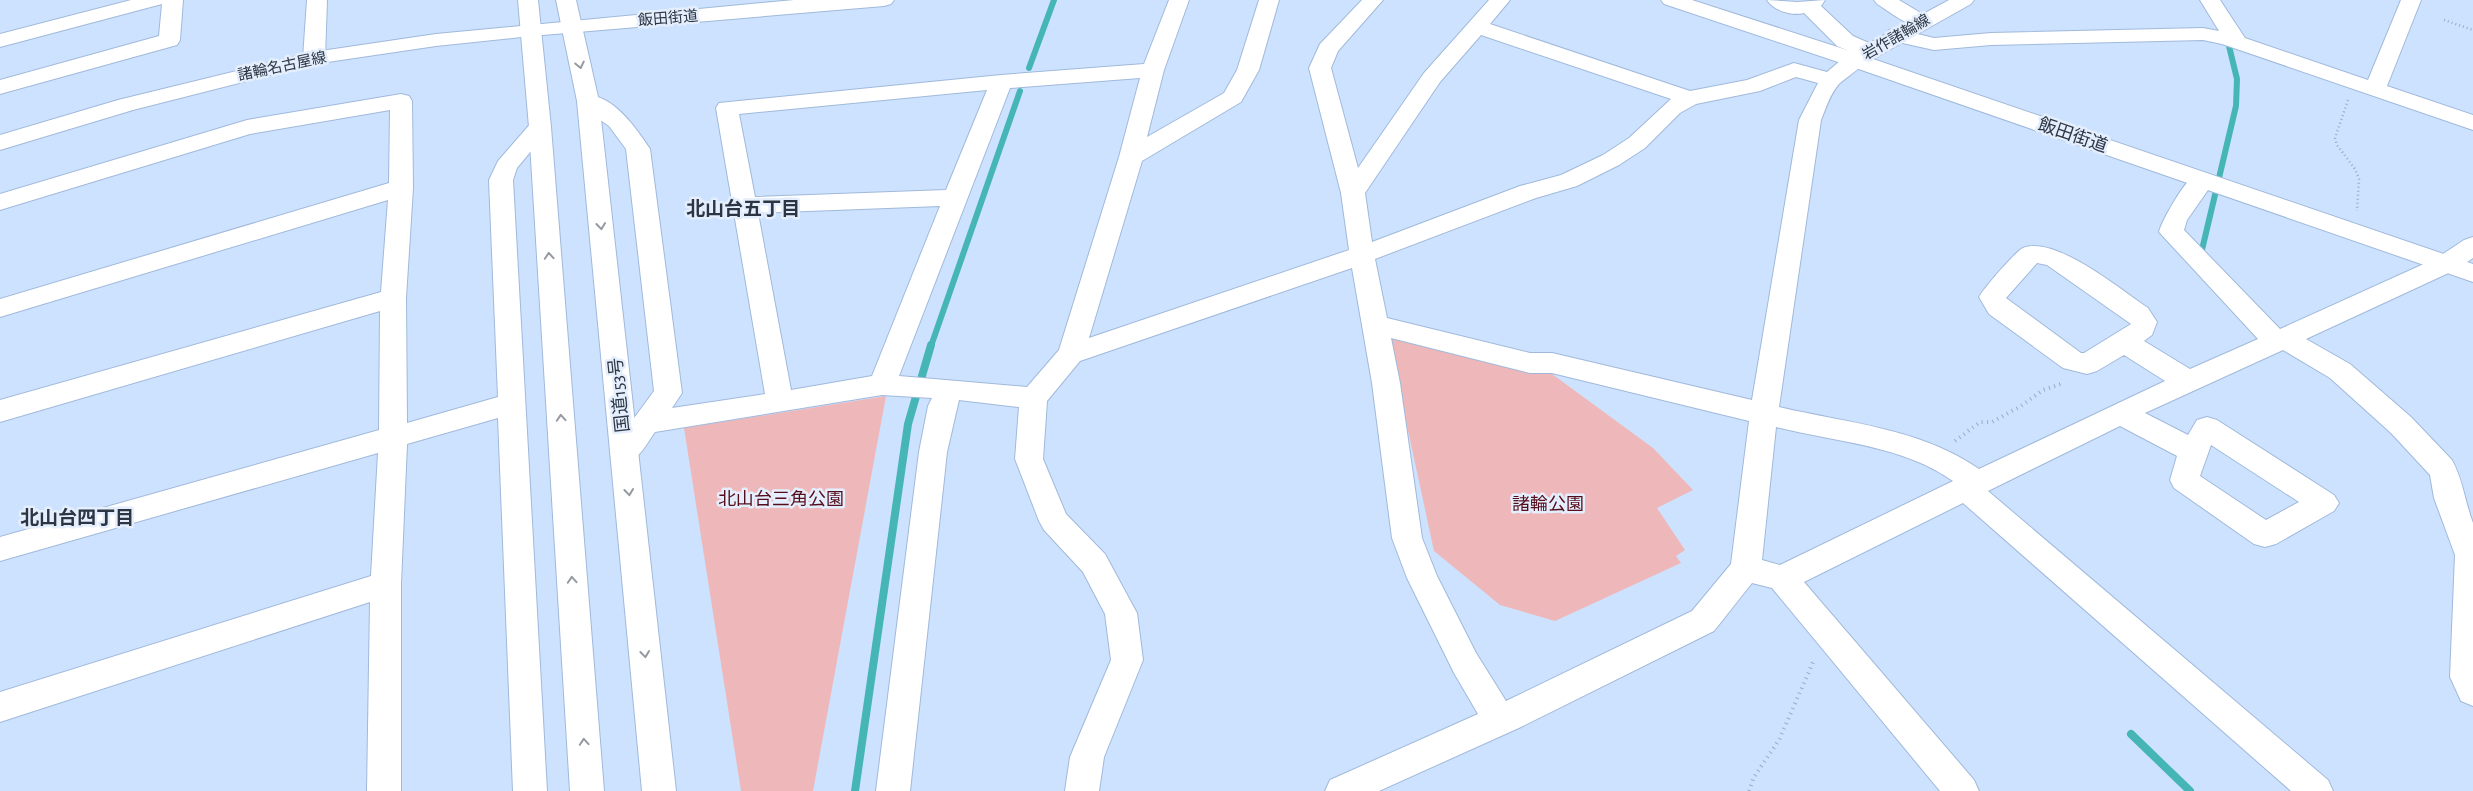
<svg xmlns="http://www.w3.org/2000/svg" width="2473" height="791" viewBox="0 0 2473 791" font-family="'Alegreya Sans','Noto Sans JP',sans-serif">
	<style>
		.green { fill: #eeb8ba }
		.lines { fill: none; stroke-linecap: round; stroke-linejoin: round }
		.stream-far1 { stroke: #46b5b6; stroke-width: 6 }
		.stream { stroke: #46b5b6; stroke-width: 8 }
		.minor-casing { stroke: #a0b9db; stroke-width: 2 }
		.major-casing { stroke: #a0b9db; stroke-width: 2 }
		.highway-casing { stroke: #a0b9db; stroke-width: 2 }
		.path-far1 { stroke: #9aacc3; stroke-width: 2.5; stroke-dasharray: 1 3; stroke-linecap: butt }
		.path { stroke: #9aacc3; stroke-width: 4; stroke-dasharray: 1 4.5; stroke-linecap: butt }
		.minor { fill: #fff; fill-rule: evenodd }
		.major { fill: #fff; fill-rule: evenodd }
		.highway { fill: #fff; fill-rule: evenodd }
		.oneway { stroke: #959aa1 }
		.labels { text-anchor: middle; stroke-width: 5; stroke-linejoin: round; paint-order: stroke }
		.far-street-label { font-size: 15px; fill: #2b3543; stroke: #e4eefd }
		.street-label { font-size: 18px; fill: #2b3543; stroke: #e4eefd }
		.park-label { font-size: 18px; fill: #550d1b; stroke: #e4eefd }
		.neighbourhood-label { font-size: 19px; font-weight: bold; fill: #2b3543; stroke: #e4eefd }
	</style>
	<rect width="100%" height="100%" fill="#cde2fe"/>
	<g class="green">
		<path d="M1387,333l165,41 101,74 40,42 -36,18 28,42 -9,6 5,7 -126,58 -55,-16 -66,-54z"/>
		<path d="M886,396l-73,395h-72l-57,-363z"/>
	</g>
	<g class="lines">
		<g class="stream-far1">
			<path d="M1029,68l25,-68"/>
			<path d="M2205,257l-4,-3 35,-148 1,-27 -8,-33"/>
			<path d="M931,346l89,-255"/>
		</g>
		<g class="stream">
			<path d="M2131,734l59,57"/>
			<path d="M855,791l53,-367 23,-79"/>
		</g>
		<defs>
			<g id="minor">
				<path d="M131,0h52l-3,40 -3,5 -177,49v-14l159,-44 3,-32 -162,43v-13z"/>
				<path d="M307,0h20l-2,58 -3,5 -8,1 -8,-1 -3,-5z"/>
				<path d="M1169,0h20l-25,70 -17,67 77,-44 13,-23 22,-70h20l-20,70 -18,32 -99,59 -53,177 260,-88 -8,-57 -32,-125 11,-24 42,-44h21l-45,51 -7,17 27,100 66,-95 65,-73h21l-20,24 200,67 57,-11 47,-17 33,9 20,-17 9,-1 -19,-8 -33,-33c-12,3 -30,-2 -37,-13l30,2 28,-2 -4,6 32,30 25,11 3,5 -3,5h-14l2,3c-7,10 -18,16 -27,24 -9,10 -13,24 -18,36l-42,287c68,16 141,21 200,62l186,-88 -41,-26 -27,16 -10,3 -24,-6 -74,-54 -10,-17c5,-9 36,-45 44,-49 32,-13 98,42 125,60l9,14 -5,13 -8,6 46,28 68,-30 -99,-107c3,-12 26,-52 37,-58 5,-3 10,-1 15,1l4,5 -28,40 -3,10 96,99 157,-71 27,-18 9,-3v21l-18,12 -149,69 44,25 61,53 41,43c11,20 13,42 21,63v183l-12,-5 -11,-24 5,-122 -21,-57 -4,-23 -39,-42 -61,-55 -47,-28 -138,63 43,22 9,-15 10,-3 10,3 117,75 5,8 -5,8 -58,33 -11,3 -11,-3 -80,-56 -4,-8 7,-24 -57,-30 -132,65 340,289 5,11h-42l-328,-288 -159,79 170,198 5,11h-39l-168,-203 -20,-5 -38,48 -193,96 -142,64h-54l5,-11 148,-66 -24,-41 -47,-95 -15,-40 -20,-155 -20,-115 -272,93 -33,40 -4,58 23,55 39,40 27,50 5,9 6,47 -39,97 -5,34h-34l5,-34 41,-97 -6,-46 -22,-42 -39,-42 -5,-9 -24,-62 4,-52 -60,-7 -12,52 -37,339h-34l43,-339 9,-46 4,-8 -50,-3 -227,37c-11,15 -18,35 -40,28l-4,-8 4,-8 39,-53 -28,-242 -17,-23 -29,-20 -3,-5 3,-5c30,-7 56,32 70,53l32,244 -10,15 93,-14 -49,-286 3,-5 282,-28 143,-11zM1481,35l190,64 -42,39 -26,17 -42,20 -41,11 -148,56 -7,-49 75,-111zM1796,77l22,6 -19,37 -47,280 -200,-47h-22l-143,-35 -12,-59 161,-61 41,-12 42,-21 26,-17 35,-35 16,-9 64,-13zM1140,78l-21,79 -60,193 -32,37 -128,-11 111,-288zM987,90l-41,100 -191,7 -16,-83zM940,206l-68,170 -81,14 -33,-177zM2037,263l10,2 84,59 -47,29h-3l-75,-55zM1391,338l139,35h22l197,48 -18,143 -39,47 -186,90 -30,-48 -39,-77 -15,-38 -22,-155zM1776,427c59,15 126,18 177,54l-173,84 -18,-5zM2211,445l88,57 -33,18 -66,-44z"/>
				<path d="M1874,0h25l30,18 4,4 -4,4c-17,5 -37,-13 -52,-22z"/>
				<path d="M2200,0h20l25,38 123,42 33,-80h20l-34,86 86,29v15l-251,-86 -19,-4 -212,5 -57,5 -45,-10 -3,-5 3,-5 8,-1 37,9 57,-5 212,-5 16,3z"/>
				<path d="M401,94l8,2 3,5 1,87 -7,110 1,125 91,-26 -9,-217 9,-19 34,-39 8,-2 8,2 3,5 -34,41 -4,12 34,611h-34l-15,-373 -91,26 -6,140v207h-34l3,-189 -370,120v-30l371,-116 7,-123 -378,108v-24l379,-107 1,-119 -380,111v-22l381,-108 7,-92 -388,117v-18l389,-116 1,-73 -140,24 -250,76v-16l247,-74z"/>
			</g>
			<g id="major">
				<path d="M794,0h100l-3,4 -7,2 -353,30 -95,10 -122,18 -181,46 -133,40v-15l118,-35 196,-48 122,-18z"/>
				<path d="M1661,0h31l161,52 96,-52h25l-3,4 -98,55 600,205v18l-626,-217 -183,-61z"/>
			</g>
			<g id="highway">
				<path d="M518,0h20l13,127 53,664h-34l-41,-664z"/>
				<path d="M556,0h20l23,101 77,690h-34l-65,-690z"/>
			</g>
		</defs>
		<use href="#minor" class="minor-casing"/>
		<use href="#major" class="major-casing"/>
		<use href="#highway" class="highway-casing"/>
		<g class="path-far1">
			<path d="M2444,20l29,10"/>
			<path d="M2348,100l-13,38 2,7 18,24 4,10 -2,32"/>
		</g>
		<g class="path">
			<path d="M1955,441l25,-19h12l29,-16 22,-16 21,-7"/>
			<path d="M1749,791l5,-14 25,-37 35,-80"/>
		</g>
		<use href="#minor" class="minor"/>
		<use href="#major" class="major"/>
		<use href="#highway" class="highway"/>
	</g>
	<defs><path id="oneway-chevron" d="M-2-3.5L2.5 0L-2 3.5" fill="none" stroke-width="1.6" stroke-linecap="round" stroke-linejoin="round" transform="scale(1.25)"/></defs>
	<g class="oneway">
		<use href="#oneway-chevron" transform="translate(580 65) rotate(78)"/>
		<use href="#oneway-chevron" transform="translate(601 226) rotate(84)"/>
		<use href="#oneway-chevron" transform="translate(549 256) rotate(-94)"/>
		<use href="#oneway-chevron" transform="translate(561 418) rotate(-94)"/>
		<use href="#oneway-chevron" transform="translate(629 492) rotate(84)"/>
		<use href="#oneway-chevron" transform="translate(572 580) rotate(-94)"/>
		<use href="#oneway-chevron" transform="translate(645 654) rotate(84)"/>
		<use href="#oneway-chevron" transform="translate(584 742) rotate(-94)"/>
	</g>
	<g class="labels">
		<g class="far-street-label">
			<text transform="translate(668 18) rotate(-5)" y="5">飯田街道</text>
			<text transform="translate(1896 37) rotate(-30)" y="5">岩作諸輪線</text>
			<text transform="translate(282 66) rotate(-12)" y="5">諸輪名古屋線</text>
		</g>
		<g class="street-label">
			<text transform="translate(2073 135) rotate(19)" y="6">飯田街道</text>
			<text transform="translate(619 395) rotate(-96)" y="6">国道153号</text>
		</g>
		<g class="park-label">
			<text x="781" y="505">北山台三角公園</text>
			<text x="1548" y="510">諸輪公園</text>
		</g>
		<g class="neighbourhood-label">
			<text x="743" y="215">北山台五丁目</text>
			<text x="77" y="524">北山台四丁目</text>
		</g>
	</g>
</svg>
